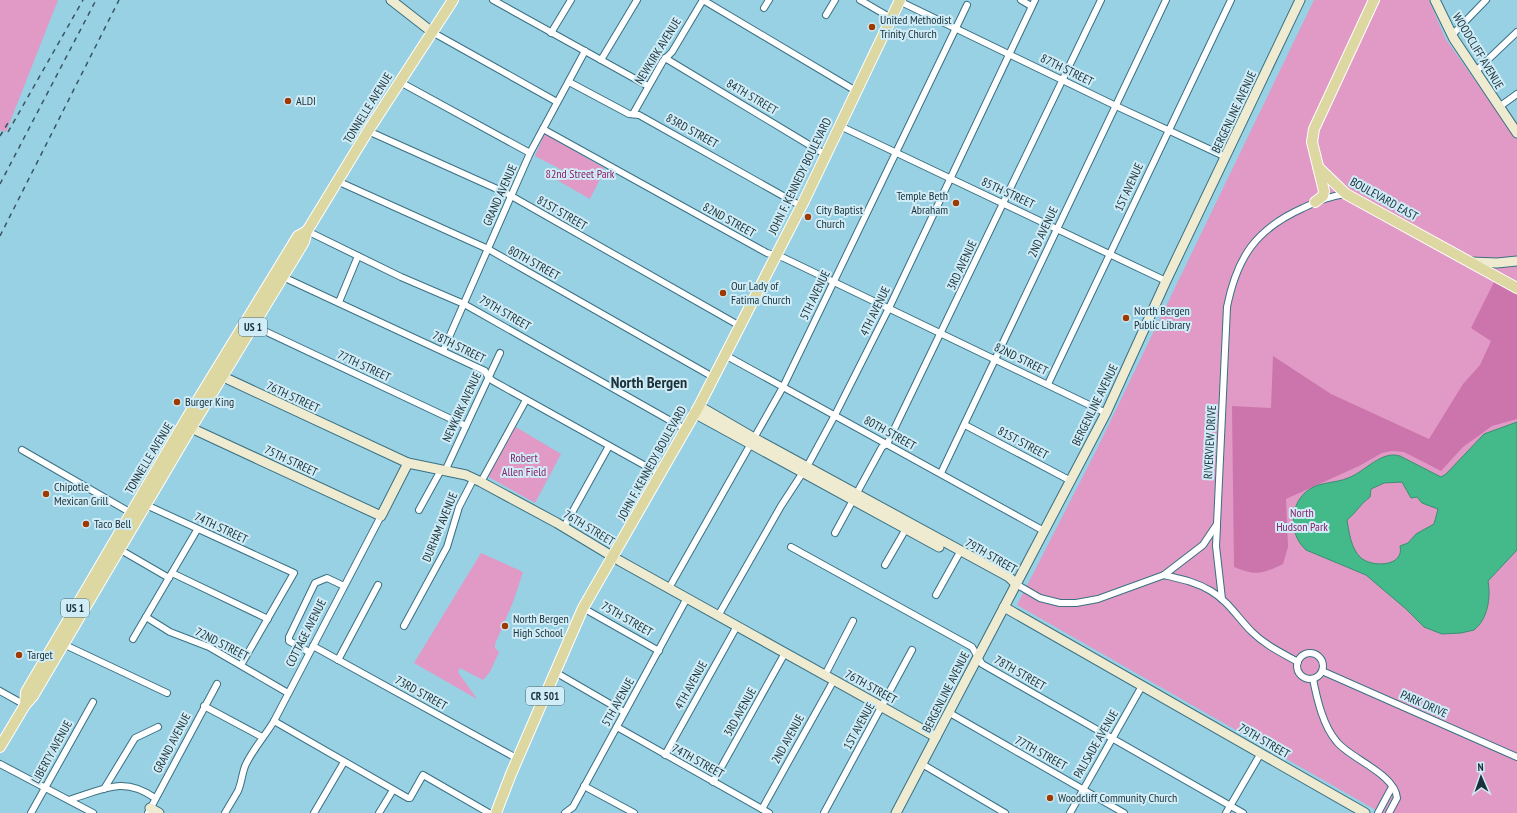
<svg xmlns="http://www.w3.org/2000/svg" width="1517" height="813" viewBox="0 0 1517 813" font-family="'PT Sans Narrow',sans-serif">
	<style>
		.green { fill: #e09ac5 }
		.forest { fill: #cc75ac }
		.water { fill: #44b989; stroke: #389071; fill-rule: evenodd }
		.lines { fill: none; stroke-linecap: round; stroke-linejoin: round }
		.street-casing { stroke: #3a7082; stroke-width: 8 }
		.secondary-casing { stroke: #3a7082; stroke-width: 11 }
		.primary-casing { stroke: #fff; stroke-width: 12 }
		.street { stroke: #fff; stroke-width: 6 }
		.secondary { stroke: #eeebd0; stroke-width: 9 }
		.primary { stroke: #ddd7a2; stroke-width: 10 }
		.rail { stroke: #385661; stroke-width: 1.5; stroke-dasharray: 5 5; stroke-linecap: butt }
		.poi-dot { fill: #9e3a01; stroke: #d0ecf6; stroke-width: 1.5 }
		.labels { text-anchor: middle; stroke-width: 4; stroke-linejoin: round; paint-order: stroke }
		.shield { fill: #d0ecf6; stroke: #516972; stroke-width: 1 }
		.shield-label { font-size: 11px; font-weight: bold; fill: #1b3139 }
		.poi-label { font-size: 12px; fill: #1b3139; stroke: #d0ecf6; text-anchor: start }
		.street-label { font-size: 12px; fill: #1b3139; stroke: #d0ecf6 }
		.park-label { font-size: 12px; fill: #8a236b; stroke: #d0ecf6 }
		.district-label { font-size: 16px; font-weight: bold; fill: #1b3139; stroke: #d0ecf6 }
	</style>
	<rect width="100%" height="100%" fill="#98d0e4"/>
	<g class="green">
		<path d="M0,0h58l-52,132 -6,-2z"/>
		<path d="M1314,0h115l16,38 72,102v673h-136l-364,-208 80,-156z"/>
		<path d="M544,135h3l57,33 -1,5 -13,26 -33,-19 5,-10 -27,-14z"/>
		<path d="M514,426l47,28 -26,49 -48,-27z"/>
		<path d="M481,553l42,19 -10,30 -18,42v4l4,4 -9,20 -7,8 -23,-12 -2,4 19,27 -63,-36z"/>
	</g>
	<path class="forest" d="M1494,282l23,13v124l-25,7 -29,21 -22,24 -37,-19 -12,-1 -10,2 -23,13 -73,33 2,48 -5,17c-20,10 -28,12 -49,3l-2,-161 39,2 2,-52 58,38 98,45 34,-55 17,-19 11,-24 -20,-13z"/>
	<path class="water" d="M1517,422v128l-29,31c3,16 0,38 -14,49l-13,3 -19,1 -18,-7 -18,-18 -40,-34 -60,-25c-18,-16 -17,-48 4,-61 10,-7 27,-6 38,-11 17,-6 33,-28 52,-22l41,21 5,-3 38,-40zM1402,482l9,16 6,-1 5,6 16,6 -4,15 -18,10 -8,9 -8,3c5,21 -29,22 -40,11 -9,-9 -11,-25 -13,-37 9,-7 14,-17 23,-23l1,-8 13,-6z"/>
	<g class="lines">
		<defs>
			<g id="street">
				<path d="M493,0l155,86"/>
				<path d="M703,0l153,91"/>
				<path d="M860,0l31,18"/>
				<path d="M1021,0l10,6"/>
				<path d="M899,1l217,105 110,51"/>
				<path d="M764,8l5,-8"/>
				<path d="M826,15l9,-15"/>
				<path d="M432,32l125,70"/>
				<path d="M551,33l20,-33"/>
				<path d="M1452,35l34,-35"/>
				<path d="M665,58l161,97"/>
				<path d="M601,60l36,-60"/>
				<path d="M1475,72l42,-40"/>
				<path d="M400,82l130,71"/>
				<path d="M569,82l60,32 10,1 162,91"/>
				<path d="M1499,107l18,-13"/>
				<path d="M633,114l30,-53 9,-9 31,-52"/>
				<path d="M840,126l326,155"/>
				<path d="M543,129l224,124 17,5 322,155"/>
				<path d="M368,131l138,62 234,133"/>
				<path d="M337,181l151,68 225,128"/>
				<path d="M307,231l94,46 63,27 221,125"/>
				<path d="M283,277l202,94 3,6 5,4 167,93"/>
				<path d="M339,302l19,-46"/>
				<path d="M254,326l212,100"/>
				<path d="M443,351l87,-198 55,-102"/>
				<path d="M725,355l319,176"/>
				<path d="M1048,384l183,-384"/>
				<path d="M965,425l106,56"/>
				<path d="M22,450l111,64"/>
				<path d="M445,471l55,-118"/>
				<path d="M941,473l225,-473"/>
				<path d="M481,482l45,-82"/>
				<path d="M144,504l150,69 -53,92"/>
				<path d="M419,510l22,-40"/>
				<path d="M1217,526l-1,20 6,53"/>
				<path d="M564,527l45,-81"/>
				<path d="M835,533l47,-86 5,-3 214,-444"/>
				<path d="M791,547l181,100 10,17 261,149"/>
				<path d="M119,549l50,29"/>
				<path d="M885,565l22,-38"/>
				<path d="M172,573l96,46"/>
				<path d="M1164,575c17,4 32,7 47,16 17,10 27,27 41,41 13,13 30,21 46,30"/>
				<path d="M1016,584l24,14 20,5h16l22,-4 66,-24 39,-30 14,-21 10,-217c10,-50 29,-78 76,-99 14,-7 27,-12 43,-14"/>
				<path d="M669,588l114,-201 184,-382"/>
				<path d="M936,595l24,-43"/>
				<path d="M583,608l76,43"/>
				<path d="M718,616l63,-110 28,-43 26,-48 54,-107 146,-308"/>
				<path d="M146,617l24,15 39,15 79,46"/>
				<path d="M404,626l43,-79 12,-40 15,-29"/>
				<path d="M133,639l64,-109"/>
				<path d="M63,644l104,49"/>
				<path d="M313,646l205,113"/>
				<path d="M309,652l-20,-11v-4l26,-54 12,-5 17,8"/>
				<circle cx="1310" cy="666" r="13"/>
				<path d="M338,660l40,-75"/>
				<path d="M1322,671l195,86"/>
				<path d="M555,672l69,40"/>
				<path d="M825,675l28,-54"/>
				<path d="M1313,679c4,20 10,47 24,63 14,17 58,32 60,56l-8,15"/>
				<path d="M0,691l25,14"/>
				<path d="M204,706l58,31"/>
				<path d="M948,712l176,101"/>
				<path d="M274,721l134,77h2l13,-23 66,38"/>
				<path d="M617,727l152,86"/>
				<path d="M665,755l72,-129"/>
				<path d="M0,764l93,49"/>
				<path d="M922,764l83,49"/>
				<path d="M713,782l72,-129"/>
				<path d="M584,786l50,27"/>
				<path d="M104,789l31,-51 23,-11"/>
				<path d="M69,800c33,-10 54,-25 86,-2"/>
				<path d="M762,809l72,-129"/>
				<path d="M31,813l62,-111"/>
				<path d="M148,813l69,-129"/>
				<path d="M225,813c4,-7 9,-15 13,-22 4,-9 4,-19 8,-27 8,-16 19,-28 28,-43l107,-205"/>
				<path d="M314,813l30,-51"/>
				<path d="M379,813l14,-23"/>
				<path d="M565,813l8,-6 114,-209"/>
				<path d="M824,813l88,-163"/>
				<path d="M1070,813l72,-127"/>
				<path d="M1226,813l35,-60"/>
				<path d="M1378,813l14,-26"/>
			</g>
			<g id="secondary">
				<path d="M391,0l41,32"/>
				<path d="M1435,0l19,39 63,94"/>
				<path d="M1471,262l26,1 20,-2"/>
				<path d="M217,374l191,89 58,12 15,7 76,41 63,38 316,176"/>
				<path d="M699,406l55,32 255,139 7,7"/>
				<path d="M694,413l245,134"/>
				<path d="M191,428l190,88 27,-53"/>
				<path d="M1004,607l361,206"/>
				<path d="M150,808l9,5"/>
				<path d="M896,813l210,-400 60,-132 134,-281"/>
			</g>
			<g id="primary">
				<path d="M1318,167l28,27 171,94"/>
				<path d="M1315,202l8,-6 1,-5 -12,-49 2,-13 60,-129"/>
				<path d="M25,705l1,-13 162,-276 110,-180 9,-5"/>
				<path d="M0,747l25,-42 8,-9 158,-268 113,-186 3,-11 61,-100 85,-131"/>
				<path d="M496,813l15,-39 72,-166 116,-202 105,-205 96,-201"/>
			</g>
		</defs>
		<use href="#street" class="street-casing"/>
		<use href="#secondary" class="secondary-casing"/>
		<use href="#primary" class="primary-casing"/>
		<use href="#street" class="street"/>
		<use href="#secondary" class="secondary"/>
		<use href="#primary" class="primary"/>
		<g class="rail">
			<path d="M8,132l75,-132"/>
			<path d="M0,136l8,-13"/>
			<path d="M0,184l96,-184"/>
			<path d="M0,236l119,-236"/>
		</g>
	</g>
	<g class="poi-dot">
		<circle cx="872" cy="27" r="4"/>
		<circle cx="288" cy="101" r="4"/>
		<circle cx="956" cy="203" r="4"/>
		<circle cx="808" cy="217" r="4"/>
		<circle cx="723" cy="293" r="4"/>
		<circle cx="1126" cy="318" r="4"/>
		<circle cx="177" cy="402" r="4"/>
		<circle cx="46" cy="494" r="4"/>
		<circle cx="86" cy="524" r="4"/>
		<circle cx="505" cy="626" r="4"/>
		<circle cx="19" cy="655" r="4"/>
		<circle cx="1050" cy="798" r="4"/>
	</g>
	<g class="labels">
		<g class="shield">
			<rect x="239" y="318" width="28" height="18" rx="3"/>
			<rect x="61" y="599" width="28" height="18" rx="3"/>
			<rect x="526" y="687" width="38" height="18" rx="3"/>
		</g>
		<g class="shield-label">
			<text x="253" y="331">US 1</text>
			<text x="75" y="612">US 1</text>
			<text x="545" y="700">CR 501</text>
		</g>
		<g class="poi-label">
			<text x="880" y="24">United Methodist<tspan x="880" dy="14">Trinity Church</tspan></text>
			<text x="296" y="105">ALDI</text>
			<text x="948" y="200" text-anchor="end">Temple Beth<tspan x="948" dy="14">Abraham</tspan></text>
			<text x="816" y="214">City Baptist<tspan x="816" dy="14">Church</tspan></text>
			<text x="731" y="290">Our Lady of<tspan x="731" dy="14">Fatima Church</tspan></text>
			<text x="1134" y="315">North Bergen<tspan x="1134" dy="14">Public Library</tspan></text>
			<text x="185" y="406">Burger King</text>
			<text x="54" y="491">Chipotle<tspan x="54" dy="14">Mexican Grill</tspan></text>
			<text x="94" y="528">Taco Bell</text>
			<text x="513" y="623">North Bergen<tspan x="513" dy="14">High School</tspan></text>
			<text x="27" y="659">Target</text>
			<text x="1058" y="802">Woodcliff Community Church</text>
		</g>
		<g class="street-label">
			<text transform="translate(658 51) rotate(-58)" y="4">NEWKIRK AVENUE</text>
			<text transform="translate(1478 51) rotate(59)" y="4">WOODCLIFF AVENUE</text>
			<text transform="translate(1067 70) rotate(26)" y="4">87TH STREET</text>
			<text transform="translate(752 97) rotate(31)" y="4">84TH STREET</text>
			<text transform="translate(368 108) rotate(-58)" y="4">TONNELLE AVENUE</text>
			<text transform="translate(1234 112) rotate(-65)" y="4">BERGENLINE AVENUE</text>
			<text transform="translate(692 131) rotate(29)" y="4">83RD STREET</text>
			<text transform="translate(800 176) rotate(-64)" y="4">JOHN F. KENNEDY BOULEVARD</text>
			<text transform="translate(1129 187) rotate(-65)" y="4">1ST AVENUE</text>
			<text transform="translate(1008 193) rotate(25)" y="4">85TH STREET</text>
			<text transform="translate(500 195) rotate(-66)" y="4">GRAND AVENUE</text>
			<text transform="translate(1384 199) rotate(29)" y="4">BOULEVARD EAST</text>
			<text transform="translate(562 213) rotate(30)" y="4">81ST STREET</text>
			<text transform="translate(729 220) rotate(29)" y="4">82ND STREET</text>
			<text transform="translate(1043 232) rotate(-65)" y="4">2ND AVENUE</text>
			<text transform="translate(534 263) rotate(29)" y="4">80TH STREET</text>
			<text transform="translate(962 265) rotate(-65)" y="4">3RD AVENUE</text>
			<text transform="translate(815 295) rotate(-64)" y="4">5TH AVENUE</text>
			<text transform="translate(875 311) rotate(-64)" y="4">4TH AVENUE</text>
			<text transform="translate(505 313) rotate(30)" y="4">79TH STREET</text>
			<text transform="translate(459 347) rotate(26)" y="4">78TH STREET</text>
			<text transform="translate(1021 359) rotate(26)" y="4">82ND STREET</text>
			<text transform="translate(364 366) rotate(25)" y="4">77TH STREET</text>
			<text transform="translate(293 397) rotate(25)" y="4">76TH STREET</text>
			<text transform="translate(1095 405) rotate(-64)" y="4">BERGENLINE AVENUE</text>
			<text transform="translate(462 407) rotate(-65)" y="4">NEWKIRK AVENUE</text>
			<text transform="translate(890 433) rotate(29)" y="4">80TH STREET</text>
			<text transform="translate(1210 442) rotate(-87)" y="4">RIVERVIEW DRIVE</text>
			<text transform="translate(1023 443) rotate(28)" y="4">81ST STREET</text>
			<text transform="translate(149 458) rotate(-59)" y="4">TONNELLE AVENUE</text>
			<text transform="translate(291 461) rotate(25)" y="4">75TH STREET</text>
			<text transform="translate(652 463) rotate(-61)" y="4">JOHN F. KENNEDY BOULEVARD</text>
			<text transform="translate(440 527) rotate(-68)" y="4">DURHAM AVENUE</text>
			<text transform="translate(221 528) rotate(25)" y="4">74TH STREET</text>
			<text transform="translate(589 528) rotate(31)" y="4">76TH STREET</text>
			<text transform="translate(991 556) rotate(30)" y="4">79TH STREET</text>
			<text transform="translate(627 619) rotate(30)" y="4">75TH STREET</text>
			<text transform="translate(306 633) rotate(-63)" y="4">COTTAGE AVENUE</text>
			<text transform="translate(222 644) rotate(27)" y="4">72ND STREET</text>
			<text transform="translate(1020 673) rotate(30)" y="4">78TH STREET</text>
			<text transform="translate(691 685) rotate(-61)" y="4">4TH AVENUE</text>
			<text transform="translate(871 687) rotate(29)" y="4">76TH STREET</text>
			<text transform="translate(946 692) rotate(-63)" y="4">BERGENLINE AVENUE</text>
			<text transform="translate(421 693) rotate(29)" y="4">73RD STREET</text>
			<text transform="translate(618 702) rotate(-61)" y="4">5TH AVENUE</text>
			<text transform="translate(1424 704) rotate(24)" y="4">PARK DRIVE</text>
			<text transform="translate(740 712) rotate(-61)" y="4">3RD AVENUE</text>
			<text transform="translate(859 726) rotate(-61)" y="4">1ST AVENUE</text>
			<text transform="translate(788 739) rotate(-61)" y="4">2ND AVENUE</text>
			<text transform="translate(1264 741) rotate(30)" y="4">79TH STREET</text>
			<text transform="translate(172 743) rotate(-62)" y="4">GRAND AVENUE</text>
			<text transform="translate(1096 744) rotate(-60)" y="4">PALISADE AVENUE</text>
			<text transform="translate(52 752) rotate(-61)" y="4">LIBERTY AVENUE</text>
			<text transform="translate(1041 753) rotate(29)" y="4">77TH STREET</text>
			<text transform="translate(698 761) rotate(29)" y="4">74TH STREET</text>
		</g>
		<g class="park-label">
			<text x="580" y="178">82nd Street Park</text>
			<text x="524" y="462">Robert<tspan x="524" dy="14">Allen Field</tspan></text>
			<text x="1302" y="517">North<tspan x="1302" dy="14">Hudson Park</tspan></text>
		</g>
		<g class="district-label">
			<text x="649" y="388">North Bergen</text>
		</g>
	</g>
	<g transform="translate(1481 777) rotate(358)" stroke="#d0ecf6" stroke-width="3" paint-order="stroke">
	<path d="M0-3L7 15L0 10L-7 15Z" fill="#1b3139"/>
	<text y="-6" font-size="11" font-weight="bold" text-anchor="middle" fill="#1b3139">N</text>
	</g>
</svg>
